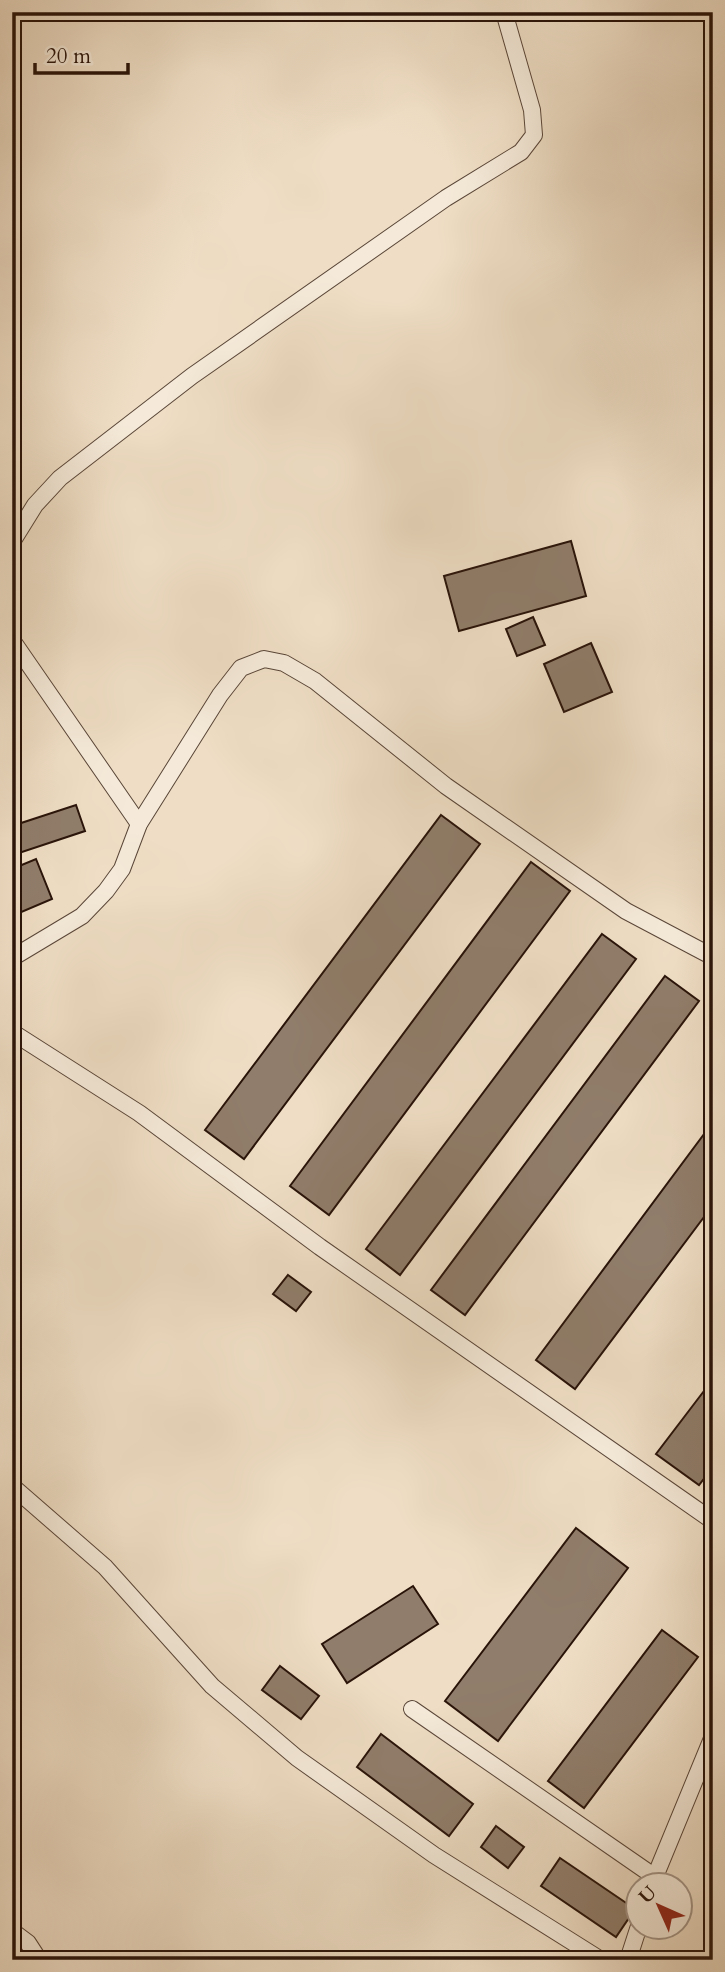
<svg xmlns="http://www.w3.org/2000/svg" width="725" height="1972" viewBox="0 0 725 1972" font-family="Cardo,serif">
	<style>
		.building { fill: #907d6b; stroke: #291309; stroke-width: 2 }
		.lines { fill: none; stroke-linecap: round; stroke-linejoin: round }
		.service-casing { stroke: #5a4638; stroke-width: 18 }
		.service { stroke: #f5ead9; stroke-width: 16 }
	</style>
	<rect width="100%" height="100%" fill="#efdec5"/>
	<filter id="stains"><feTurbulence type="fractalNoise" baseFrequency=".00286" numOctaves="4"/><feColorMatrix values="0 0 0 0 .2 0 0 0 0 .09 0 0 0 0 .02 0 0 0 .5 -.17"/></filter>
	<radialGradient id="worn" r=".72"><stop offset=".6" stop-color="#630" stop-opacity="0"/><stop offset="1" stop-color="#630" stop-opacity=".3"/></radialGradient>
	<g class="building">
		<path d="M571,541l15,55 -127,35 -15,-55z"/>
		<path d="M533,617l12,28 -28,11 -11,-27z"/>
		<path d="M591,643l21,49 -48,20 -20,-48z"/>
		<path d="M76,805l9,26 -66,22 -7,-27z"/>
		<path d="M441,815l39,29 -236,315 -39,-29z"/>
		<path d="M36,859l16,40 -40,17v-47z"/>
		<path d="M531,862l39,29 -241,324 -39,-29z"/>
		<path d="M602,934l34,25 -236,316 -34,-26z"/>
		<path d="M665,976l34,25 -234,314 -34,-25z"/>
		<path d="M713,1122v83l-138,184 -39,-29z"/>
		<path d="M288,1275l23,17 -15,19 -23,-17z"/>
		<path d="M707,1387l6,4v76l-14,18 -43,-31z"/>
		<path d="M576,1528l52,40 -130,173 -53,-40z"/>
		<path d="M413,1586l25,38 -91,59 -25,-39z"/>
		<path d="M662,1630l36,27 -114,151 -36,-27z"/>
		<path d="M280,1666l39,30 -18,23 -39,-29z"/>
		<path d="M381,1734l92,70 -24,32 -92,-69z"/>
		<path d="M496,1826l28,21 -16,21 -27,-21z"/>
		<path d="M560,1858l75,51 -19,28 -75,-51z"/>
	</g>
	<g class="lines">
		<defs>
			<g id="service">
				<path d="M12,542l23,-37 25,-27 132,-102 254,-178 75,-46 13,-17 -2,-25 -28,-98"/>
				<path d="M12,640l127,184"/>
				<path d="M12,958l70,-42 24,-25 16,-22 17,-45 81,-129 21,-27 23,-9 20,4 31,18 131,105 180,125 87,46"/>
				<path d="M12,1032l127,81 181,134 393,274"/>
				<path d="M12,1486l93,81 107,119 85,72 137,97 167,105"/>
				<path d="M412,1709l243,168"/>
				<path d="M652,1884l61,-148"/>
				<path d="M12,1931l16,12 11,17"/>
				<path d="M628,1960l11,-34"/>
			</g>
		</defs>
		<use href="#service" class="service-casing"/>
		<use href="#service" class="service"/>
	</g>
	<rect width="725" height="1972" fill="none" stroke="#efdec5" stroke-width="42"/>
	<rect x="14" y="14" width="697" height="1944" fill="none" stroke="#291309" stroke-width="3.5"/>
	<rect x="21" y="21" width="683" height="1930" fill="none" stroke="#291309" stroke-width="2"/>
	<g transform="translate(659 1906) rotate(315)"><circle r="33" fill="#f5ead9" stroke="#a39486" stroke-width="2"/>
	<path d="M0-5L12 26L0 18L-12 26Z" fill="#8f2418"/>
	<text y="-10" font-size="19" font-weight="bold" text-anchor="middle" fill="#291309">U</text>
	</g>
	<path d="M35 63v10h93v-10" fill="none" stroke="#291309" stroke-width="3.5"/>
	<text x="46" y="63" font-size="21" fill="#291309" stroke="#f5ead9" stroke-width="5" paint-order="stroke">20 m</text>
	<rect width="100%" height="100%" filter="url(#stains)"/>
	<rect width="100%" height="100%" fill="url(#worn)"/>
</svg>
